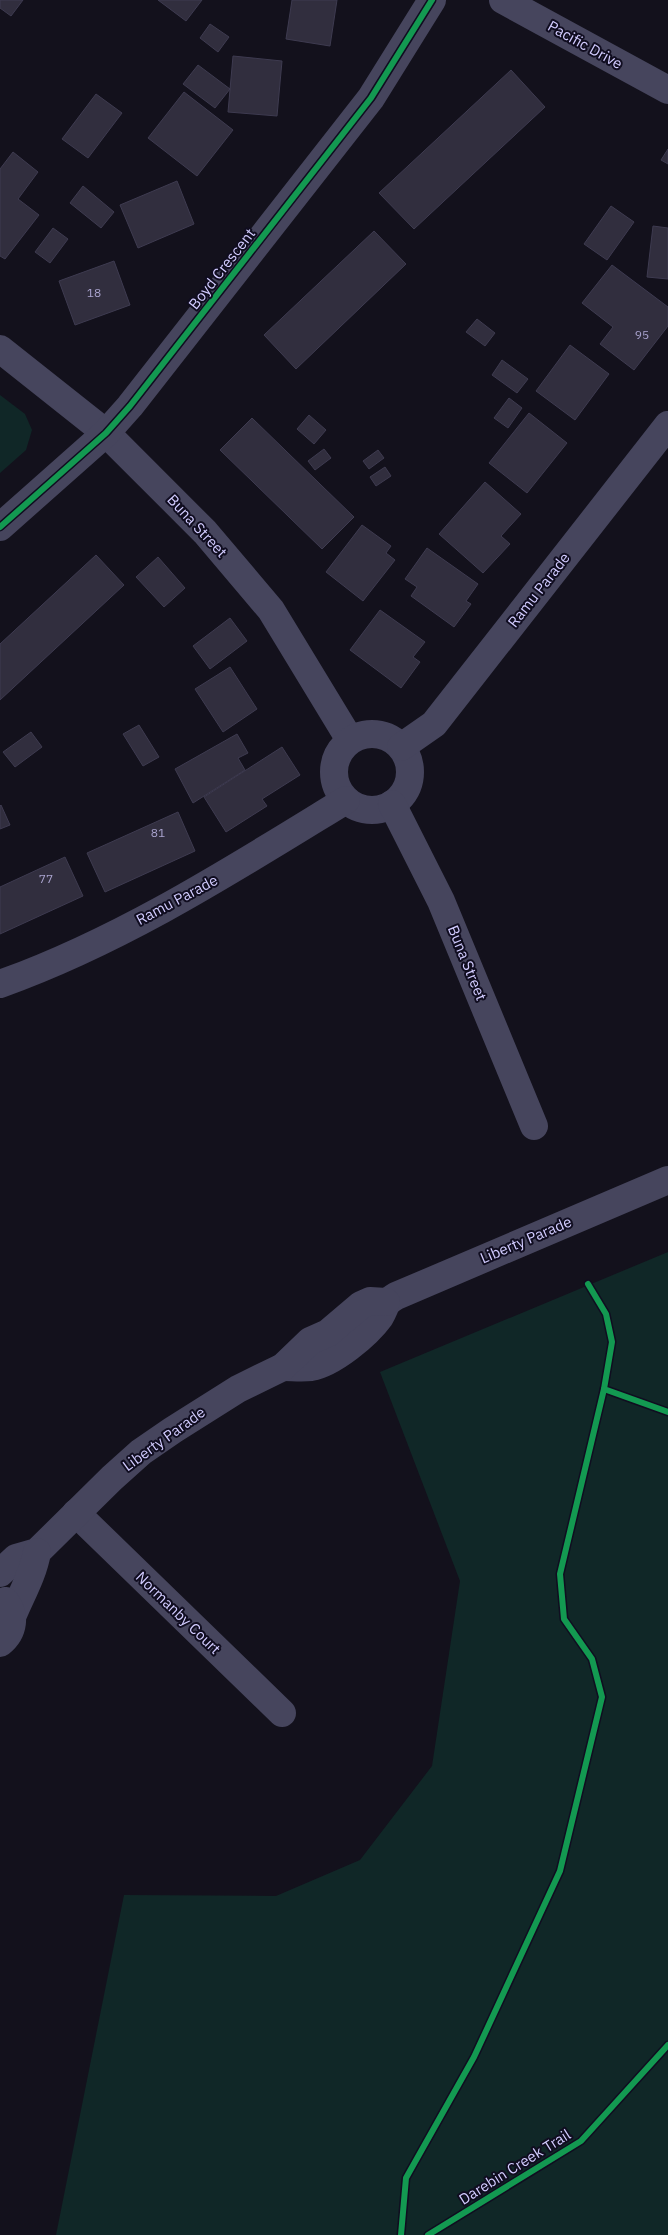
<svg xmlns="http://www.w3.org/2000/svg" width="668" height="2235" viewBox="0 0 668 2235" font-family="'IBM Plex Sans',sans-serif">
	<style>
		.green { fill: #102727 }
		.building { fill: #312e3e; stroke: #3e3b50 }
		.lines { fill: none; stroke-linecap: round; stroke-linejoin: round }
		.minor { stroke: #46455d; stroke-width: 28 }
		.tertiary { stroke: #46455d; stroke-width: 28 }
		.cycleway-casing { stroke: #100d20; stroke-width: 9 }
		.cycleway { stroke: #139951; stroke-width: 6 }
		.labels { text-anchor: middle; stroke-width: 4; stroke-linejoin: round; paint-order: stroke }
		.number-label { font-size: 12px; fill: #aaa4cf }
		.street-label { font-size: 15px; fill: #d2ccff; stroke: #100d20 }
	</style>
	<rect width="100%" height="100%" fill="#13111c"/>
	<g class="green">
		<path d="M0,395l25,19 7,16 -6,20 -26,23z"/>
		<path d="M668,1252v983h-612l68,-340 152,1 84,-36 72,-94 28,-185 -80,-209z"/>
	</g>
	<g class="building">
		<path d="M0,0h23l-12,16 -11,-8z"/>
		<path d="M158,0h44l-16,21z"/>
		<path d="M292,0h45l-7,46 -44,-7z"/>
		<path d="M210,24l19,13 -11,15 -18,-14z"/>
		<path d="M233,56l49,5 -5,55 -49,-4z"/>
		<path d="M198,65l32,24 -15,19 -32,-24z"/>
		<path d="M511,70l34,37 -131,122 -35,-36z"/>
		<path d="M184,92l49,38 -36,46 -49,-38z"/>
		<path d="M96,94l26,19 -34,45 -26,-19z"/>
		<path d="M668,149v15l-7,-4z"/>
		<path d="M13,152l25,20 -20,27 21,16 -34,44 -5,-3v-87z"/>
		<path d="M177,181l17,43 -56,24 -18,-43z"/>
		<path d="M83,186l31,26 -13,16 -31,-25z"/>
		<path d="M611,206l23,16 -27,38 -23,-16z"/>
		<path d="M653,226l15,2v51l-21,-2z"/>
		<path d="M53,228l15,11 -18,24 -15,-11z"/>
		<path d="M374,231l32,33 -110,105 -32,-34z"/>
		<path d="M114,261l16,44 -55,20 -16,-44z"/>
		<path d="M612,265l56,42v19l-34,44 -34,-26 13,-17 -31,-24z"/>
		<path d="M477,319l18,14 -10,13 -19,-14z"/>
		<path d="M570,345l39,29 -34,46 -39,-29z"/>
		<path d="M502,360l26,19 -11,14 -25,-18z"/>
		<path d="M509,398l13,10 -14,20 -14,-10z"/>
		<path d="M529,413l38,30 -40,50 -38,-30z"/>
		<path d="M309,415l17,15 -12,14 -17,-15z"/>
		<path d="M252,418l102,99 -32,32 -102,-99z"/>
		<path d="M324,449l7,9 -16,12 -7,-9z"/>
		<path d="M378,450l6,8 -15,11 -6,-8z"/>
		<path d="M385,467l6,9 -15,10 -6,-9z"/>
		<path d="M485,482l36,32 -20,22 9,8 -27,29 -44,-39z"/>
		<path d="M362,525l29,21 -5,7 9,7 -32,41 -37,-29z"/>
		<path d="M427,548l51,36 -12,17 5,3 -17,23 -43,-31 6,-9 -12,-8z"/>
		<path d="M96,555l28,30 -124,115v-56z"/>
		<path d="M158,557l27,31 -21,19 -28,-30z"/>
		<path d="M380,610l45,32 -12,15 7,5 -19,26 -51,-38z"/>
		<path d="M230,618l17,23 -37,28 -17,-23z"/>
		<path d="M230,667l27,42 -34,23 -28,-43z"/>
		<path d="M139,725l20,32 -16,9 -20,-32z"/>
		<path d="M31,732l11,15 -27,20 -12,-15z"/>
		<path d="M237,734l11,19 -10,5 7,12 -52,33 -18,-34z"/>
		<path d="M282,747l18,28 -38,24 5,7 -41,26 -22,-35z"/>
		<path d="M1,805l9,20 -10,4v-23z"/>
		<path d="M178,812l17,39 -90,41 -18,-39z"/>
		<path d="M65,857l18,39 -83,38v-47z"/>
	</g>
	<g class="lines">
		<g class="minor">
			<path d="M503,0l165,90"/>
			<path d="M0,349l106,84 99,99 66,78 79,130"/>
			<path d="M0,527l106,-94 24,-27 241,-308 61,-98"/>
			<circle cx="372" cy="772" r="38"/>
			<path d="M401,747l33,-23 234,-299"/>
			<path d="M392,804l49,97 93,225"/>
			<path d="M0,984c123,-44 235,-116 346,-184"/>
			<path d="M76,1513l206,200"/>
		</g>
		<g class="tertiary">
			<path d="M283,1367c9,0 19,1 28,0 22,-4 56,-32 69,-50 7,-12 3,-13 16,-21l272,-116"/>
			<path d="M0,1573l16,-15 21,-6 75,-74 29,-26 32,-22 65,-41 45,-22 27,-26 18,-8 33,-28 9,-4 16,1"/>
			<path d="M12,1617c9,-22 21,-42 25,-65"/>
			<path d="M0,1643c14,-11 16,-28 5,-42"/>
		</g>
		<defs>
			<g id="cycleway">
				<path d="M0,527l106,-94 24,-27 241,-308 61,-98"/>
				<path d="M588,1284l18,30 6,28 -8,47 64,23"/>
				<path d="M401,2235l5,-57 68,-121 86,-186 42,-174 -10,-38 -28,-40 -4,-45 44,-185"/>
				<path d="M428,2235l153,-94 87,-96"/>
			</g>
		</defs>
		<use href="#cycleway" class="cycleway-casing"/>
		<use href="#cycleway" class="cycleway"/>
	</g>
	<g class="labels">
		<g class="number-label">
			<text x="94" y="297">18</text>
			<text x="642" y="339">95</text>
			<text x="158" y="837">81</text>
			<text x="46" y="883">77</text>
		</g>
		<g class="street-label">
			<text transform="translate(585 45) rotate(29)" y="5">Pacific Drive</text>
			<text transform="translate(222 269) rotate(-52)" y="5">Boyd Crescent</text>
			<text transform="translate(197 526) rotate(47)" y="5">Buna Street</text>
			<text transform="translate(539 590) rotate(-52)" y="5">Ramu Parade</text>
			<text transform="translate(177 900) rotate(-28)" y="5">Ramu Parade</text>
			<text transform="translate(467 963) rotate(68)" y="5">Buna Street</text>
			<text transform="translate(526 1240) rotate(-23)" y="5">Liberty Parade</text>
			<text transform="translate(164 1439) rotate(-36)" y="5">Liberty Parade</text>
			<text transform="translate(178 1613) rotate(44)" y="5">Normanby Court</text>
			<text transform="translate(515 2167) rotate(-32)" y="5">Darebin Creek Trail</text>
		</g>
	</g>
</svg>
